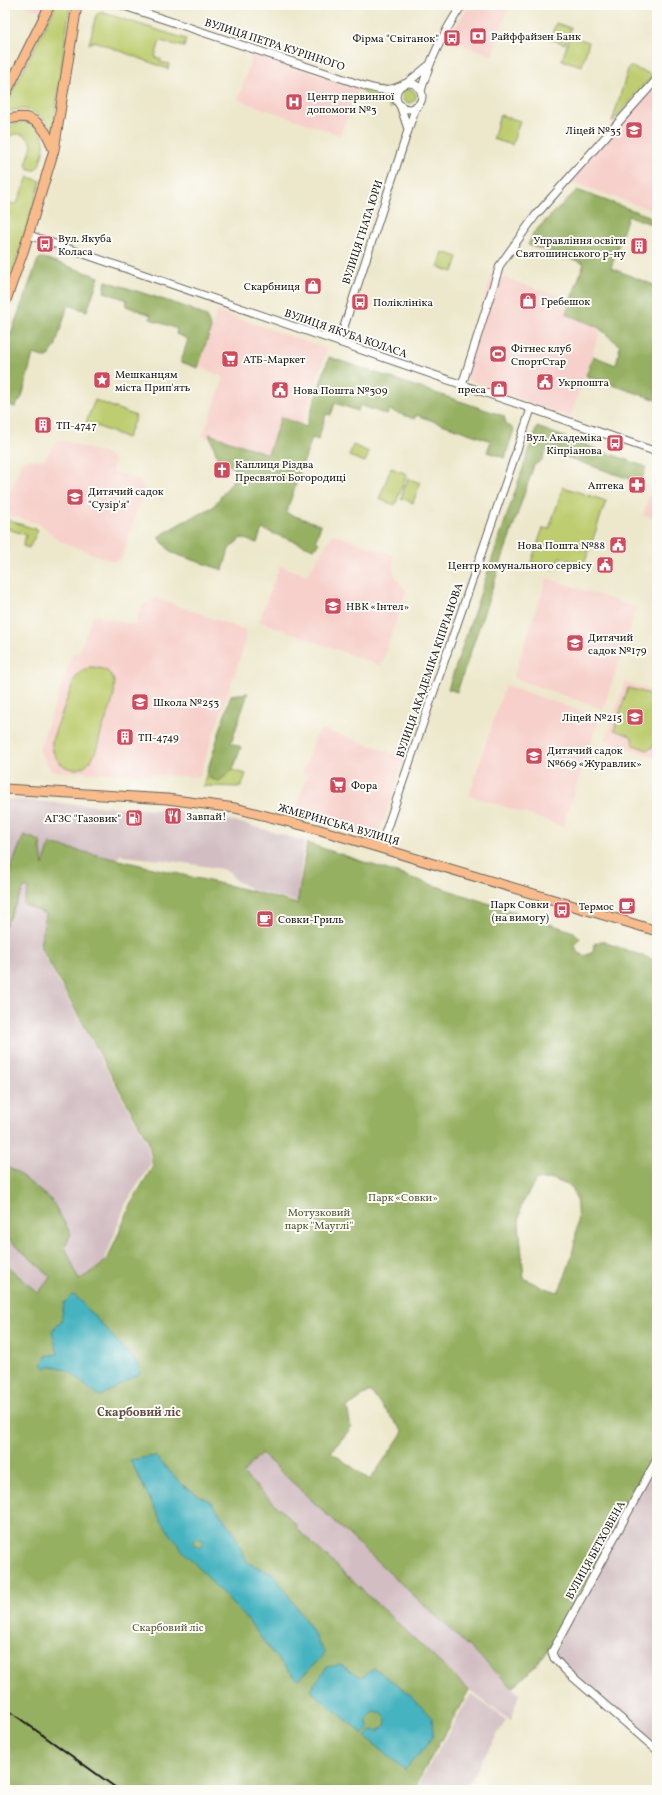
<svg xmlns="http://www.w3.org/2000/svg" width="662" height="1795" viewBox="0 0 662 1795" font-family="Vollkorn,serif">
	<style>
		.built { fill: #f7d0cb }
		.industrial { fill: #d2bec2 }
		.green { fill: #becd6f; stroke: #6d7446 }
		.forest { fill: #96b062; stroke: #59663f; fill-rule: evenodd }
		.water { fill: #45b3c0; stroke: #30686e; fill-rule: evenodd }
		.lines { fill: none; stroke-linecap: round; stroke-linejoin: round }
		.minor-casing { stroke: #65635a; stroke-width: 9 }
		.major-casing { stroke: #65635a; stroke-width: 11 }
		.minor { stroke: #fff; stroke-width: 7 }
		.major { stroke: #fabb8b; stroke-width: 9 }
		.rail { stroke: #1c1c1c; stroke-width: 2 }
		.labels { text-anchor: middle; stroke-width: 4; stroke-linejoin: round; paint-order: stroke }
		.poi-label { font-size: 11px; fill: #1c1c1c; stroke: #fdfcf7; text-anchor: start }
		.street-label { font-size: 11px; fill: #1c1c1c; stroke: #fdfcf7 }
		.park-label { font-size: 11px; fill: #555a39; stroke: #fdfcf7 }
		.neighbourhood-label { font-size: 12px; font-weight: bold; fill: #614c46; stroke: #fdfcf7 }
	</style>
	<rect width="100%" height="100%" fill="#fdfcf7"/>
	<filter id="ink" filterUnits="userSpaceOnUse"><feTurbulence type="fractalNoise" baseFrequency=".025" numOctaves="2"/><feDisplacementMap in="SourceGraphic" scale="8" xChannelSelector="R" yChannelSelector="G"/><feConvolveMatrix kernelMatrix="1 2 1 2 8 2 1 2 1" color-interpolation-filters="sRGB"/></filter>
	<filter id="wash" filterUnits="userSpaceOnUse"><feTurbulence type="fractalNoise" baseFrequency=".012" numOctaves="4" result="noise"/><feDisplacementMap in="SourceGraphic" scale="16" xChannelSelector="R" yChannelSelector="G"/><feGaussianBlur stdDeviation="0.9" result="paint"/><feColorMatrix in="noise" values="0 0 0 0 0 0 0 0 0 0 0 0 0 0 0 0 0 1.4 0 .05"/><feComposite in="paint" operator="in"/></filter>
	<g filter="url(#wash)">
		<rect width="100%" height="100%" fill="#ede8cc"/>
		<g class="built">
			<path d="M22,5h26l-4,7z"/>
			<path d="M469,5h40l-17,50 -44,-15z"/>
			<path d="M253,53l106,35 -19,47 -102,-35z"/>
			<path d="M657,79v133l-90,-31z"/>
			<path d="M492,274l115,38 -37,105 -110,-40z"/>
			<path d="M217,311l110,38 -41,120 -83,-33 21,-58 -24,-11z"/>
			<path d="M58,439l50,16 5,5 -1,11 26,9 5,5 1,4 -22,68 -4,3 -6,1 -53,-20 -17,-16 -35,-11 -2,-3v-6l17,-45 23,-1z"/>
			<path d="M657,474v46l-14,-5z"/>
			<path d="M333,534l60,21 1,20 12,16 -25,75 -122,-45 21,-55 27,9z"/>
			<path d="M547,578l90,30 -34,101 -90,-31z"/>
			<path d="M156,598l89,32v13l-46,134 -148,-6 -12,-21 34,-97h6l14,-38 42,10 7,-20z"/>
			<path d="M625,682l32,11v65l-52,-17z"/>
			<path d="M505,685l94,32 -36,109 -94,-31z"/>
			<path d="M322,729l83,28 -25,75 -5,4 -10,1 -71,-23 13,-38 -4,-4 14,-38z"/>
		</g>
		<g class="industrial">
			<path d="M5,799l176,13 53,9 70,20 -7,61 -43,-12 -19,-10 -5,-7 -8,-4 -51,-8 -49,-5v-3l-84,92 109,198 4,21 -25,39 -20,54 -4,32 -49,-13 -48,-43z"/>
			<path d="M5,1236l46,41 -13,16 -33,-29z"/>
			<path d="M261,1453l258,241 -8,27 -42,-31 -173,-162 2,-2 -55,-52z"/>
			<path d="M657,1459v291l-103,-92 8,-25z"/>
			<path d="M471,1694l35,26 -39,66 4,4h-56z"/>
		</g>
		<g class="green">
			<path d="M56,5h14l-17,126c-10,-17 -29,-29 -48,-17v-8z"/>
			<path d="M101,12l85,27 -2,8 -24,-6 -5,16 6,2 -1,3 9,2 -1,5 -74,-28 -5,3 7,-29z"/>
			<path d="M556,23l15,5 -6,16 -15,-5z"/>
			<path d="M570,36l19,6 -7,24 -20,-6z"/>
			<path d="M629,66l24,9 -41,47z"/>
			<path d="M362,86l34,4 -1,9 -5,10 -5,-8 -16,-5 -7,-5z"/>
			<circle cx="409" cy="96" r="7"/>
			<path d="M500,115l20,6 -8,24 -19,-6z"/>
			<path d="M21,122c20,3 27,16 21,34 -2,5 -2,11 -7,14l-6,-1 -3,-4 6,-20c-5,-13 -22,-16 -27,-1v-13l9,-7z"/>
			<path d="M28,177l13,4 -32,102 -4,4v-85l8,2 4,-1z"/>
			<path d="M443,252l15,5 -5,15 -15,-5z"/>
			<path d="M95,400l41,16 -9,22 -41,-16z"/>
			<path d="M353,445l16,7 -4,10 -16,-6z"/>
			<path d="M391,468l16,6 -12,31 -16,-6z"/>
			<path d="M408,478l12,5 -7,20 -12,-5z"/>
			<path d="M563,487l43,14 -22,64 -24,-8 -6,12 -23,-7 12,-34 6,1z"/>
			<path d="M5,519l33,11 -9,18 -6,-2 3,-11 -21,-7z"/>
			<path d="M90,667c41,1 20,41 12,62 -3,10 -5,24 -12,32 -17,19 -40,1 -38,-21l22,-60 4,-6z"/>
			<path d="M628,688l29,8v39l-4,12 -6,3 -13,-5 -3,-9 -17,-6z"/>
			<path d="M233,770l13,4 -5,13 -38,-1 4,-14 4,7z"/>
		</g>
		<g class="forest">
			<path d="M577,190l80,29v7l-29,-10 -17,52 45,18 1,-3v117l-71,-24 7,-20 23,9 4,-19 -22,-19 -32,-13 18,-51 -56,-18 5,-12z"/>
			<path d="M40,258h4l55,19 -12,34 -19,-6 -13,42 -8,11 -14,-4 -11,43 -7,10 -10,-3v-60l6,-11 27,-73z"/>
			<path d="M106,281l80,26 20,9 5,12 -13,40 -17,-6 7,-23 -12,-5 1,-5 -27,-10 1,-4 -25,-9 1,-6 -23,-8z"/>
			<path d="M329,357l175,59 2,8 8,5 -9,29 -18,-6 4,-11 -75,-26 -1,4 -26,-9 -2,5 -27,-10 -2,6 -23,-8 -4,12 -5,-1 -8,26 -6,-2 -26,75 35,12 -5,15 3,3 -5,6 -52,-20 -5,14 -16,-5 -12,11 -6,21 -51,-17 -14,-16 23,-14 32,-16 19,-25 3,-14 -17,-9 -9,-25 59,20 13,-37 25,10z"/>
			<path d="M537,427l109,40 -5,16 -95,-33 -4,10 -8,5 -77,227 -9,-3z"/>
			<path d="M248,693l-17,50 10,4 -8,23 -14,11 -8,-2 -4,-7 24,-77z"/>
			<path d="M24,835l16,6 3,24 7,-21 202,47 45,13 10,-61 267,89 6,6 -5,6c1,7 3,9 9,12l9,-4 1,-8 7,-3 56,20v487l-42,79 -14,31 -40,68c-10,26 -29,43 -48,62l-252,-235 -18,21 55,52 -2,2 173,162 -56,100h-408v-526l33,29 13,-16 -46,-41v-70l12,6 35,29 19,33 -6,12 14,34 20,-13 9,-9 24,-56 21,-36 -4,-23 -109,-197 6,-32 -23,-10 6,-16h-5l-19,38v-44zM553,1179l19,8c13,28 0,78 -14,105l-19,-6 -15,-8 -5,-55 2,-17 15,-26zM370,1391l33,41 -33,48 -39,-28 20,-24 -4,-21z"/>
		</g>
		<g class="water">
			<path d="M72,1295l5,2 61,67 3,9 -40,23c-18,-5 -27,-35 -56,-28l-3,-3 4,-9 12,-2 -6,-23 9,-9 3,-19z"/>
			<path d="M155,1456l30,31 26,15 22,29 14,31 27,13 30,43 21,36 -27,26 -25,-26 -23,-31 -68,-73 -21,-29 -31,-61zM197,1538l6,3v4l-2,3 -7,-3 -1,-3z"/>
			<path d="M340,1665l22,12 12,-9 32,23 26,27 1,17 -7,11 -21,24 -39,-33 6,-7 7,1 6,-5 1,-7 -4,-6 -8,-2c-7,4 -9,10 -5,17l-6,6 -53,-44 17,-23z"/>
		</g>
	</g>
	<g filter="url(#ink)">
		<g class="lines">
			<defs>
				<g id="minor">
					<path d="M121,5l241,80c14,4 24,8 38,1"/>
					<path d="M407,83l21,-17"/>
					<circle cx="409" cy="96" r="13"/>
					<path d="M421,91c9,-32 22,-58 41,-86"/>
					<path d="M400,105l8,24"/>
					<path d="M29,235l628,217"/>
					<path d="M339,342l77,-236"/>
					<path d="M462,385l38,-120 35,-49 122,-137"/>
					<path d="M380,848l151,-439"/>
					<path d="M657,1459l-105,193 2,6 12,13 91,79"/>
				</g>
				<g id="major">
					<path d="M5,95l45,-90"/>
					<path d="M5,121c27,-11 40,4 48,28"/>
					<path d="M5,303l19,-54 30,-99 23,-145"/>
					<path d="M5,789l162,10 68,9 82,21 340,102"/>
				</g>
			</defs>
			<use href="#minor" class="minor-casing"/>
			<use href="#major" class="major-casing"/>
			<use href="#minor" class="minor"/>
			<use href="#major" class="major"/>
			<path class="rail" d="M5,1708l114,82"/>
		</g>
	</g>
	<defs>
		<symbol id="bank-square" viewBox="-11 -11 22 22"><rect x="-9" y="-9" width="18" height="18" rx="4" fill="#d1495b" stroke="#fdfcf7"/><path d="M-6-4H6V4H-6ZM0-2.3a2.3 2.3 0 1 0 0 4.6a2.3 2.3 0 1 0 0-4.6Z" fill="#fff"/></symbol>
		<symbol id="bus-square" viewBox="-11 -11 22 22"><rect x="-9" y="-9" width="18" height="18" rx="4" fill="#d1495b" stroke="#fdfcf7"/><path d="M-5-6H5V4H4V6H2V4H-2V6H-4V4H-5ZM-3.5-4V0h7V-4ZM-3.5 1.2v1.5H-2V1.2ZM2 1.2v1.5H3.5V1.2Z" fill="#fff"/></symbol>
		<symbol id="hospital-square" viewBox="-11 -11 22 22"><rect x="-9" y="-9" width="18" height="18" rx="4" fill="#d1495b" stroke="#fdfcf7"/><path d="M-5-5h3v3.5h4V-5h3V5h-3V1.5h-4V5h-3Z" fill="#fff"/></symbol>
		<symbol id="school-square" viewBox="-11 -11 22 22"><rect x="-9" y="-9" width="18" height="18" rx="4" fill="#d1495b" stroke="#fdfcf7"/><path d="M0-5L7-2L0 1L-7-2ZM-4 1L0 2.5L4 1V4Q0 6-4 4Z" fill="#fff"/></symbol>
		<symbol id="building-square" viewBox="-11 -11 22 22"><rect x="-9" y="-9" width="18" height="18" rx="4" fill="#d1495b" stroke="#fdfcf7"/><path d="M-4-6H4V6H1V3H-1V6H-4ZM-2.5-4.3h1.7v1.8h-1.7ZM.8-4.3h1.7v1.8H.8ZM-2.5-1h1.7V.8h-1.7ZM.8-1h1.7V.8H.8Z" fill="#fff"/></symbol>
		<symbol id="shop-square" viewBox="-11 -11 22 22"><rect x="-9" y="-9" width="18" height="18" rx="4" fill="#d1495b" stroke="#fdfcf7"/><path d="M-5-2.5h2.3a2.7 3.5 0 0 1 5.4 0H5L5.5 6h-11ZM-1.5-2.5h3a1.5 2.3 0 0 0-3 0Z" fill="#fff"/></symbol>
		<symbol id="stadium-square" viewBox="-11 -11 22 22"><rect x="-9" y="-9" width="18" height="18" rx="4" fill="#d1495b" stroke="#fdfcf7"/><path d="M0-5a6.5 5 0 1 0 0 10a6.5 5 0 1 0 0-10ZM-3.5-1.8h7v3.6h-7Z" fill="#fff"/></symbol>
		<symbol id="supermarket-square" viewBox="-11 -11 22 22"><rect x="-9" y="-9" width="18" height="18" rx="4" fill="#d1495b" stroke="#fdfcf7"/><path d="M-6-5.5h2.5l.6 2H6L4.5 2H-2.5L-4.4-4H-6ZM-1.5 3.2a1.3 1.3 0 1 0 .1 0ZM3 3.2a1.3 1.3 0 1 0 .1 0Z" fill="#fff"/></symbol>
		<symbol id="sight-square" viewBox="-11 -11 22 22"><rect x="-9" y="-9" width="18" height="18" rx="4" fill="#d1495b" stroke="#fdfcf7"/><path d="M0-6L1.8-2.2L6-1.7L2.9 1.2L3.7 5.4L0 3.3L-3.7 5.4L-2.9 1.2L-6-1.7L-1.8-2.2Z" fill="#fff"/></symbol>
		<symbol id="civic-square" viewBox="-11 -11 22 22"><rect x="-9" y="-9" width="18" height="18" rx="4" fill="#d1495b" stroke="#fdfcf7"/><path d="M-.6-6.5H3V-4.5H.6V-3L4-1V1h2V6H-6V1h2V-1L-.6-3ZM-1.2 2.5V6h2.4V2.5Z" fill="#fff"/></symbol>
		<symbol id="church-square" viewBox="-11 -11 22 22"><rect x="-9" y="-9" width="18" height="18" rx="4" fill="#d1495b" stroke="#fdfcf7"/><path d="M-1.2-6h2.4v3.5h3.3v2.4h-3.3V6h-2.4V-.1h-3.3v-2.4h3.3Z" fill="#fff"/></symbol>
		<symbol id="pharmacy-square" viewBox="-11 -11 22 22"><rect x="-9" y="-9" width="18" height="18" rx="4" fill="#d1495b" stroke="#fdfcf7"/><path d="M-2-6h4v4h4v4h-4v4h-4v-4h-4v-4h4Z" fill="#fff"/></symbol>
		<symbol id="restaurant-square" viewBox="-11 -11 22 22"><rect x="-9" y="-9" width="18" height="18" rx="4" fill="#d1495b" stroke="#fdfcf7"/><path d="M-5-6h1v4h1v-4h1v4h1v-4h1v5L-1.5 .5V6h-2V.5L-5-1ZM5-6V6H3V1.5H1.5Q1.5-4 5-6Z" fill="#fff"/></symbol>
		<symbol id="fuel-square" viewBox="-11 -11 22 22"><rect x="-9" y="-9" width="18" height="18" rx="4" fill="#d1495b" stroke="#fdfcf7"/><path d="M-5.5-6h7V0h2V4h1.3V-2.5L3-4.5l.8-.8L6-3V5H2.5V1h-1V6h-7ZM-4.2-4.7v3.2H.2V-4.7Z" fill="#fff"/></symbol>
		<symbol id="cafe-square" viewBox="-11 -11 22 22"><rect x="-9" y="-9" width="18" height="18" rx="4" fill="#d1495b" stroke="#fdfcf7"/><path d="M-5.5-4.5H6V0H3Q3 3.5 0 3.5H-2.5Q-5.5 3.5-5.5 0ZM3-3.2v2h1.7v-2ZM-6 4.5H4V6H-6Z" fill="#fff"/></symbol>
	</defs>
	<g fill-rule="evenodd">
		<use href="#bank-square" x="468" y="26" width="20" height="20"/>
		<use href="#bus-square" x="442" y="28" width="20" height="20"/>
		<use href="#hospital-square" x="284" y="92" width="20" height="20"/>
		<use href="#school-square" x="624" y="120" width="20" height="20"/>
		<use href="#bus-square" x="35" y="234" width="20" height="20"/>
		<use href="#building-square" x="629" y="236" width="20" height="20"/>
		<use href="#shop-square" x="303" y="276" width="20" height="20"/>
		<use href="#shop-square" x="518" y="291" width="20" height="20"/>
		<use href="#bus-square" x="350" y="292" width="20" height="20"/>
		<use href="#stadium-square" x="488" y="344" width="20" height="20"/>
		<use href="#supermarket-square" x="220" y="349" width="20" height="20"/>
		<use href="#sight-square" x="92" y="370" width="20" height="20"/>
		<use href="#civic-square" x="535" y="372" width="20" height="20"/>
		<use href="#shop-square" x="489" y="379" width="20" height="20"/>
		<use href="#civic-square" x="270" y="380" width="20" height="20"/>
		<use href="#building-square" x="33" y="415" width="20" height="20"/>
		<use href="#bus-square" x="605" y="433" width="20" height="20"/>
		<use href="#church-square" x="212" y="460" width="20" height="20"/>
		<use href="#pharmacy-square" x="627" y="475" width="20" height="20"/>
		<use href="#school-square" x="65" y="487" width="20" height="20"/>
		<use href="#civic-square" x="608" y="535" width="20" height="20"/>
		<use href="#civic-square" x="595" y="555" width="20" height="20"/>
		<use href="#school-square" x="323" y="596" width="20" height="20"/>
		<use href="#school-square" x="565" y="633" width="20" height="20"/>
		<use href="#school-square" x="130" y="692" width="20" height="20"/>
		<use href="#school-square" x="625" y="707" width="20" height="20"/>
		<use href="#building-square" x="115" y="727" width="20" height="20"/>
		<use href="#school-square" x="524" y="746" width="20" height="20"/>
		<use href="#supermarket-square" x="328" y="775" width="20" height="20"/>
		<use href="#restaurant-square" x="163" y="806" width="20" height="20"/>
		<use href="#fuel-square" x="124" y="808" width="20" height="20"/>
		<use href="#cafe-square" x="617" y="896" width="20" height="20"/>
		<use href="#bus-square" x="552" y="900" width="20" height="20"/>
		<use href="#cafe-square" x="255" y="909" width="20" height="20"/>
	</g>
	<g class="labels">
		<g class="poi-label">
			<text x="491" y="40">Райффайзен Банк</text>
			<text x="439" y="42" text-anchor="end">Фірма "Світанок"</text>
			<text x="307" y="100">Центр первинної<tspan x="307" dy="13">допомоги №3</tspan></text>
			<text x="621" y="134" text-anchor="end">Ліцей №35</text>
			<text x="58" y="242">Вул. Якуба<tspan x="58" dy="13">Коласа</tspan></text>
			<text x="626" y="244" text-anchor="end">Управління освіти<tspan x="626" dy="13">Святошинського р-ну</tspan></text>
			<text x="300" y="290" text-anchor="end">Скарбниця</text>
			<text x="541" y="305">Гребешок</text>
			<text x="373" y="306">Поліклініка</text>
			<text x="511" y="352">Фітнес клуб<tspan x="511" dy="13">СпортСтар</tspan></text>
			<text x="243" y="363">АТБ-Маркет</text>
			<text x="115" y="378">Мешканцям<tspan x="115" dy="13">міста Прип'ять</tspan></text>
			<text x="558" y="386">Укрпошта</text>
			<text x="486" y="393" text-anchor="end">преса</text>
			<text x="293" y="394">Нова Пошта №309</text>
			<text x="56" y="429">ТП-4747</text>
			<text x="602" y="441" text-anchor="end">Вул. Академіка<tspan x="602" dy="13">Кіпріанова</tspan></text>
			<text x="235" y="468">Каплиця Різдва<tspan x="235" dy="13">Пресвятої Богородиці</tspan></text>
			<text x="624" y="489" text-anchor="end">Аптека</text>
			<text x="88" y="495">Дитячий садок<tspan x="88" dy="13">"Сузір'я"</tspan></text>
			<text x="605" y="549" text-anchor="end">Нова Пошта №88</text>
			<text x="592" y="569" text-anchor="end">Центр комунального сервісу</text>
			<text x="346" y="610">НВК «Інтел»</text>
			<text x="588" y="641">Дитячий<tspan x="588" dy="13">садок №179</tspan></text>
			<text x="153" y="706">Школа №253</text>
			<text x="622" y="721" text-anchor="end">Ліцей №215</text>
			<text x="138" y="741">ТП-4749</text>
			<text x="547" y="754">Дитячий садок<tspan x="547" dy="13">№669 «Журавлик»</tspan></text>
			<text x="351" y="789">Фора</text>
			<text x="186" y="820">Завпай!</text>
			<text x="121" y="822" text-anchor="end">АГЗС "Газовик"</text>
			<text x="549" y="908" text-anchor="end">Парк Совки<tspan x="549" dy="13">(на вимогу)</tspan></text>
			<text x="614" y="910" text-anchor="end">Термос</text>
			<text x="278" y="923">Совки-Гриль</text>
		</g>
		<g class="street-label">
			<text transform="translate(275 44) rotate(18)" y="4">ВУЛИЦЯ ПЕТРА КУРІННОГО</text>
			<text transform="translate(362 232) rotate(-72)" y="4">ВУЛИЦЯ ГНАТА ЮРИ</text>
			<text transform="translate(346 333) rotate(19)" y="4">ВУЛИЦЯ ЯКУБА КОЛАСА</text>
			<text transform="translate(429 670) rotate(-71)" y="4">ВУЛИЦЯ АКАДЕМІКА КІПРІАНОВА</text>
			<text transform="translate(339 824) rotate(16)" y="4">ЖМЕРИНСЬКА ВУЛИЦЯ</text>
			<text transform="translate(595 1550) rotate(-61)" y="4">ВУЛИЦЯ БЕТХОВЕНА</text>
		</g>
		<g class="park-label">
			<text x="403" y="1201">Парк «Совки»</text>
			<text x="319" y="1216">Мотузковий<tspan x="319" dy="13">парк "Мауглі"</tspan></text>
			<text x="168" y="1631">Скарбовий ліс</text>
		</g>
		<g class="neighbourhood-label">
			<text x="139" y="1416">Скарбовий ліс</text>
		</g>
	</g>
	<rect width="662" height="1795" fill="none" stroke="#fdfcf7" stroke-width="20"/>
</svg>
